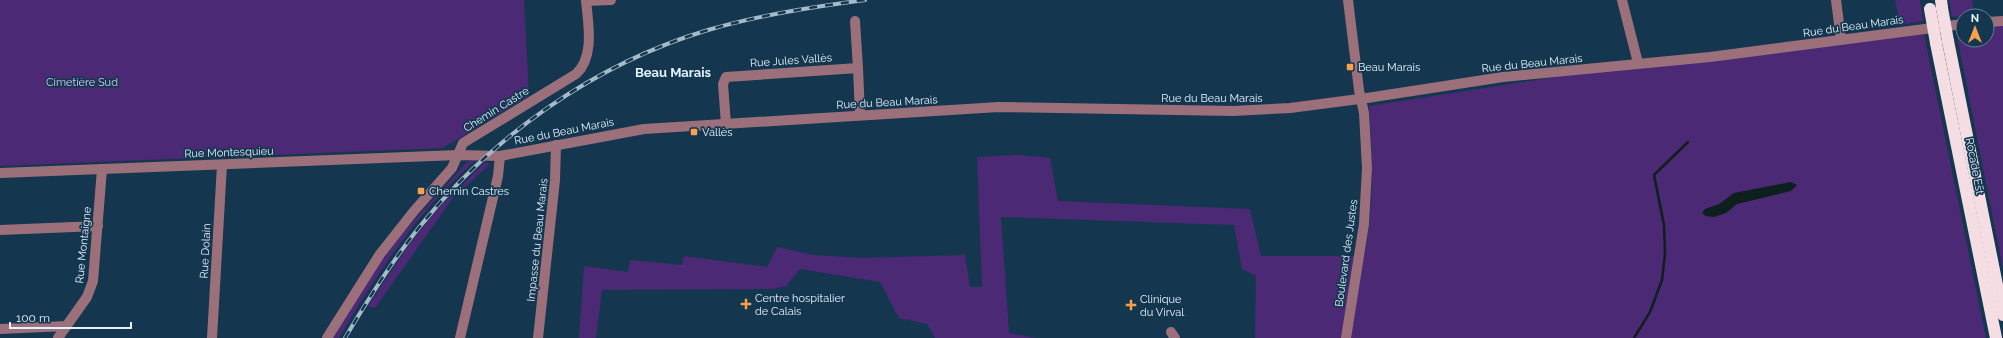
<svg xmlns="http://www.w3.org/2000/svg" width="2003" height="338" viewBox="0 0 2003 338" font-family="Raleway,sans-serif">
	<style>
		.green { fill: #4c2974 }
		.water { fill: #0d201d }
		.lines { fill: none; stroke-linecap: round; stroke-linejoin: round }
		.stream { stroke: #0d201d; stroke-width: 2.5 }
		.minor { stroke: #9c707b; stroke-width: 10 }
		.highway { stroke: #f5dee3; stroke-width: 12 }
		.rail-casing { stroke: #a5baca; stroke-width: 4 }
		.rail { stroke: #14374f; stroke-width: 2.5; stroke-dasharray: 8; stroke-linecap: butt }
		.highway-bridge { stroke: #f5dee3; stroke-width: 12 }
		.poi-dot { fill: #f8a14a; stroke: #14374f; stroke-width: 1.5 }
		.labels { text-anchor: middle; stroke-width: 3.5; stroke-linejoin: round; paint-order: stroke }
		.street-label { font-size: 11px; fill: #e3f2ff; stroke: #14374f }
		.poi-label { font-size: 11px; fill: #e3f2ff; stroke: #14374f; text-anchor: start }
		.park-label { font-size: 11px; fill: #dccbf7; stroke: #14374f }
		.quarter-label { font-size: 13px; font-weight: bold; fill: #e3f2ff; stroke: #14374f }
	</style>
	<rect width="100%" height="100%" fill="#14374f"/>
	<g class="green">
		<path d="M0,0h524l5,96 -86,52 -443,18z"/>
		<path d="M1895,0h25l3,21 -23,4z"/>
		<path d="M1949,0h23l2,15 -22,2z"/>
		<path d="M1987,25h16v244l-46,-233 6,-2v6h24z"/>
		<path d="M1924,34l62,304h-731l1,-62 -14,-7 -8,-44 -233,-8 8,116 28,5h-102l-8,-14 -28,-6 -19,-36 -80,-13 -14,17 -14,3 -170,1 -6,48h-17l5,-72 44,6 2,-12 52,5 2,-9 83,11 10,-20 36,8 48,3 104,-3 5,32h12l-5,-130 42,-2 31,3 8,43 192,8 11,47h103c11,-50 8,-100 5,-150l193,-30 105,-11z"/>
		<path d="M468,161h7c-57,50 -98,112 -136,177h-7l57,-90z"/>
		<path d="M485,162l5,2 -38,35 -77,109 -7,-2 40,-60 27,-34z"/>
	</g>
	<path class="water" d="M1791,182l6,3 -6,6 -54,13 -11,9 -12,4 -8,-1 -4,-3 3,-4 14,-5 15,-11z"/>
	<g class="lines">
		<path class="stream" d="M1634,338l16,-26 12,-32 3,-26 -1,-29 -10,-50 34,-33"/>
		<g class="minor">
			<path d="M1622,0l16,63"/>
			<path d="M1836,0l5,39"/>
			<path d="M586,1l25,-1"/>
			<path d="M855,21l3,47"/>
			<path d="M1987,22l16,-1"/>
			<path d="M726,124l-3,-40 3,-7 132,-9 2,47"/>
			<path d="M0,173l458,-18 42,1 144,-27 355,-22 234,4 57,-3 77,-10 136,-21 207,-20 253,-33"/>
			<path d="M0,230l98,-4"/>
			<path d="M0,329l67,-3"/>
			<path d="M1171,332l4,6"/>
			<path d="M58,338l29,-41 6,-16 9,-112"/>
			<path d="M212,338l10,-173"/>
			<path d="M327,338l53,-84 34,-43 38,-43 11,-25 113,-69c19,-17 12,-51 10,-74"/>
			<path d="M460,338l38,-162 2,-20"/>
			<path d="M538,338l17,-158 1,-35"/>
			<path d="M1346,338l18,-114 3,-56 -3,-55 -5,-23 -11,-90"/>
		</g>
		<g class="highway">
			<path d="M1941,0l1,8"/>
			<path d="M1948,41l55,274"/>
			<path d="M1936,43l60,295"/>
		</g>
		<defs>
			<path id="rail" d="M345,338c22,-37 45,-74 72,-108 74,-93 177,-166 291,-200 52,-15 104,-23 157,-30"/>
		</defs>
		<use href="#rail" class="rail-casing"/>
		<use href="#rail" class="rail"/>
		<g class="highway-bridge">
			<path d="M1942,8l6,33"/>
			<path d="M1930,9l6,34"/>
		</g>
	</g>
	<g class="poi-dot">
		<rect x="1346" y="63" width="8" height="8" rx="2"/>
		<rect x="690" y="128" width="8" height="8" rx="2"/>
		<rect x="417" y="187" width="8" height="8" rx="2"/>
		<path d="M744 298h4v4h4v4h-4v4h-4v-4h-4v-4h4z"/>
		<path d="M1129 299h4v4h4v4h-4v4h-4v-4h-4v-4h4z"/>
	</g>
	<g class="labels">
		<g class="street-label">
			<text transform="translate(1853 26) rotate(-8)" y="4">Rue du Beau Marais</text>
			<text transform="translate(791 60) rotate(-4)" y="4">Rue Jules Vallès</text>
			<text transform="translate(1532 63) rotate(-6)" y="4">Rue du Beau Marais</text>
			<text x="1212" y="102">Rue du Beau Marais</text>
			<text transform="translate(887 102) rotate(-3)" y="4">Rue du Beau Marais</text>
			<text transform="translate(496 109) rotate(-32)" y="4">Chemin Castre</text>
			<text transform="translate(564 131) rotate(-11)" y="4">Rue du Beau Marais</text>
			<text transform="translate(229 152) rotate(-2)" y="4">Rue Montesquieu</text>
			<text transform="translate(1975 166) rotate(79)" y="4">Rocade Est</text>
			<text transform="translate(537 240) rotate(-84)" y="4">Impasse du Beau Marais</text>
			<text transform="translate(83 245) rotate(-84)" y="4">Rue Montaigne</text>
			<text transform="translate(205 251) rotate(-87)" y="4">Rue Dolain</text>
			<text transform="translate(1346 253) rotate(-82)" y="4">Boulevard des Justes</text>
		</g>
		<g class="poi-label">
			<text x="1358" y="71">Beau Marais</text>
			<text x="702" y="136">Vallès</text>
			<text x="429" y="195">Chemin Castres</text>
			<text x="755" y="302">Centre hospitalier<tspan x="755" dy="13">de Calais</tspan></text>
			<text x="1140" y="303">Clinique<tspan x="1140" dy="13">du Virval</tspan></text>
		</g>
		<g class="park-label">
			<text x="82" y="86">Cimetière Sud</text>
		</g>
		<g class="quarter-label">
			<text x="673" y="77">Beau Marais</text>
		</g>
	</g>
	<g transform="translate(1975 28)"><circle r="19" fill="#14374f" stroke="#678295"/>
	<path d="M0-3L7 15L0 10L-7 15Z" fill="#f8a14a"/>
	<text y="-6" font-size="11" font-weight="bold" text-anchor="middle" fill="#e3f2ff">N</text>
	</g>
	<path d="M10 322v6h121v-6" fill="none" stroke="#e3f2ff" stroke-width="2"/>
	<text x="16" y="322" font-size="12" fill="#e3f2ff" stroke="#14374f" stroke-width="3" paint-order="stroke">100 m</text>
</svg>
